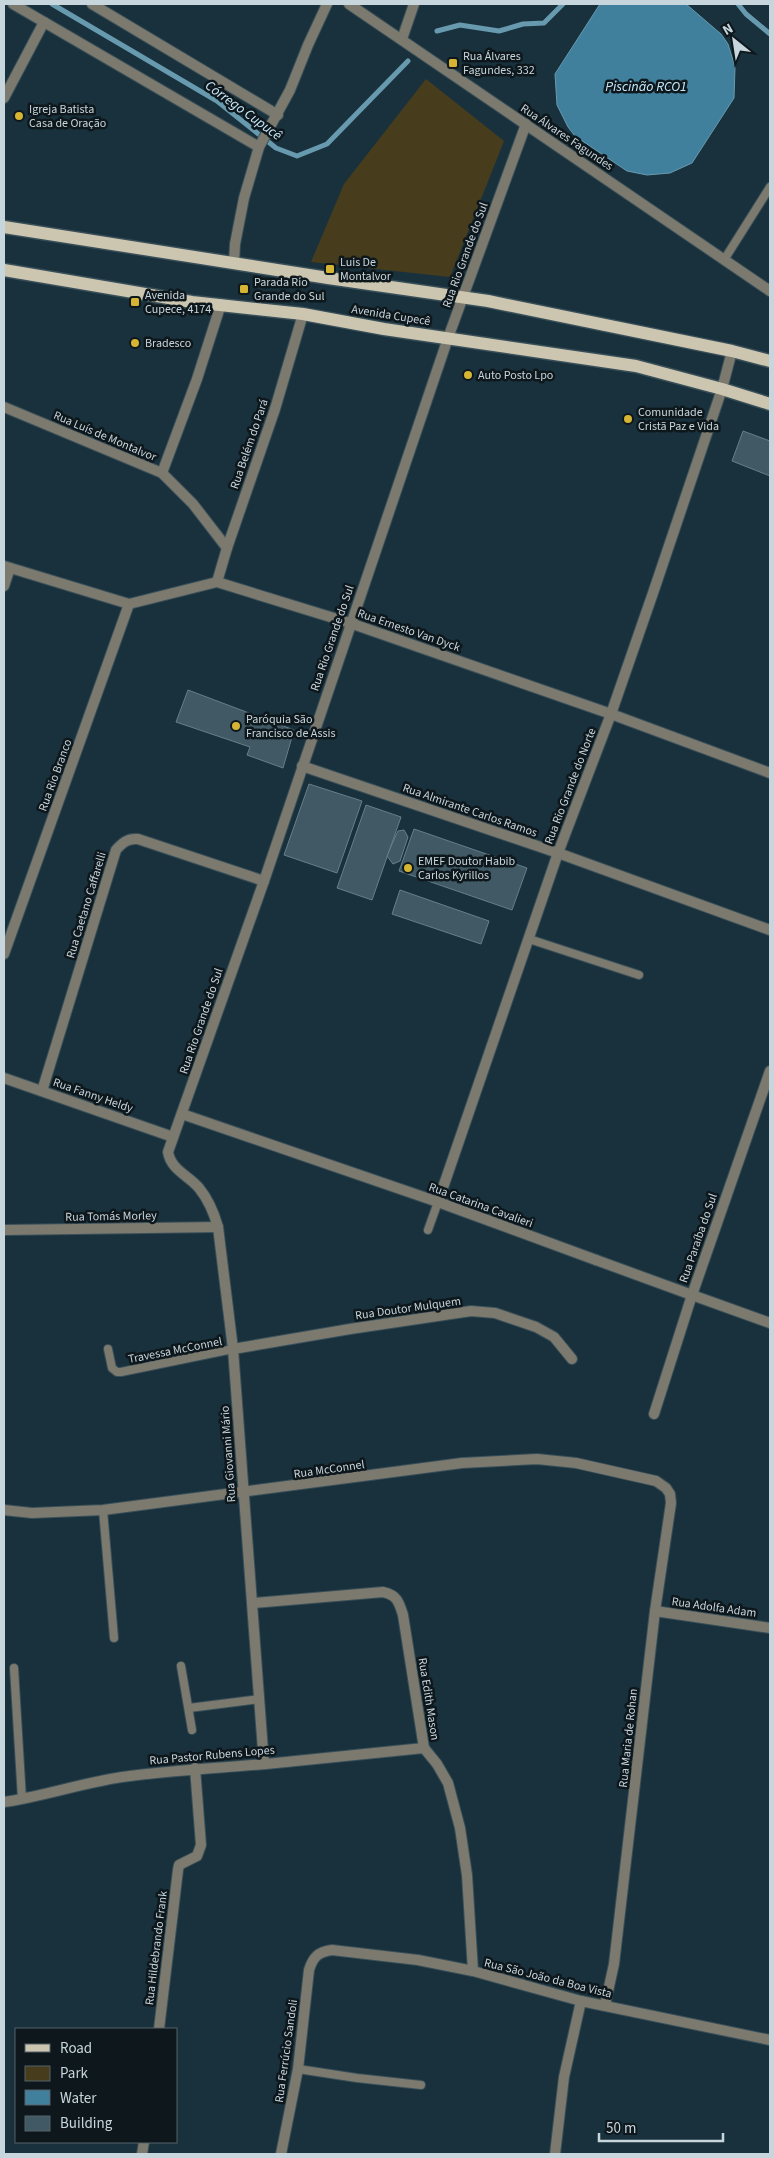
<svg xmlns="http://www.w3.org/2000/svg" width="774" height="2158" viewBox="0 0 774 2158" font-family="'Source Sans 3',sans-serif">
	<style>
		.green { fill: #473d1c }
		.water { fill: #40809c; stroke: #689aaf }
		.lines { fill: none; stroke-linecap: round; stroke-linejoin: round }
		.stream { stroke: #689aaf; stroke-width: 5 }
		.building { fill: #405965; stroke: #647f8c }
		.service-casing { stroke: #384f59; stroke-width: 10 }
		.pedestrian-casing { stroke: #384f59; stroke-width: 12 }
		.minor-casing { stroke: #384f59; stroke-width: 12 }
		.tertiary-casing { stroke: #384f59; stroke-width: 12 }
		.primary-casing { stroke: #384f59; stroke-width: 15 }
		.service { stroke: #7c796e; stroke-width: 8 }
		.pedestrian { stroke: #7c796e; stroke-width: 10 }
		.minor { stroke: #7c796e; stroke-width: 10 }
		.tertiary { stroke: #7c796e; stroke-width: 10 }
		.primary { stroke: #ccc5af; stroke-width: 12 }
		.poi-dot { fill: #d6b534; stroke: #0d171c; stroke-width: 2 }
		.labels { text-anchor: middle; stroke-width: 5; stroke-linejoin: round; paint-order: stroke }
		.poi-label { font-size: 12px; fill: #c7d5dc; stroke: #0d171c; text-anchor: start }
		.street-label { font-size: 12px; fill: #c7d5dc; stroke: #0d171c }
		.water-label { font-size: 14px; font-style: italic; fill: #c7eafc; stroke: #0d171c }
	</style>
	<rect width="100%" height="100%" fill="#19313c"/>
	<path class="green" d="M426,79l78,62 -54,136 -139,-15 33,-78z"/>
	<path class="water" d="M600,4h86l35,30 7,10 7,23 -1,31 -42,65 -22,10 -23,2 -20,-4 -52,-35 -7,-9 -11,-22 -2,-31z"/>
	<g class="lines">
		<g class="stream">
			<path d="M52,4l165,97 59,47 21,8 30,-12 81,-83"/>
			<path d="M738,4l8,10 24,20"/>
			<path d="M437,31l23,-6 39,6 24,-7 21,-1 19,-19"/>
		</g>
	</g>
	<g class="building">
		<path d="M743,431l27,10v35l-38,-15z"/>
		<path d="M188,690l106,40 -11,38 -36,-13 3,-8 -74,-25z"/>
		<path d="M309,784l53,17 -25,72 -53,-18z"/>
		<path d="M366,805l35,12 -29,83 -35,-12z"/>
		<path d="M414,829l113,39 -15,42 -113,-39z"/>
		<path d="M404,830l4,7 -8,24 -7,3 -6,-8 9,-21 2,-4z"/>
		<path d="M400,890l89,31 -8,23 -89,-30z"/>
	</g>
	<g class="lines">
		<defs>
			<g id="service">
				<path d="M724,260l46,-73"/>
				<path d="M529,939l110,36"/>
				<path d="M428,1230l10,-28"/>
				<path d="M108,1349l4,19 5,4h4l112,-23"/>
				<path d="M103,1510l11,128"/>
				<path d="M181,1666l11,64"/>
				<path d="M14,1668l8,131"/>
				<path d="M189,1708l71,-9"/>
				<path d="M298,2069l59,9 64,7"/>
			</g>
			<path id="pedestrian" d="M596,1260l96,35"/>
			<g id="minor">
				<path d="M13,4l246,143"/>
				<path d="M92,4l186,111"/>
				<path d="M4,98l40,-76"/>
				<path d="M234,263l1,-19 9,-46 15,-51 31,-57 18,-45 19,-41"/>
				<path d="M4,407l158,66 31,31 34,44"/>
				<path d="M162,473l35,-94 24,-75"/>
				<path d="M4,566l125,38 88,-22 133,41 261,91 159,59"/>
				<path d="M217,582l10,-34 48,-139 28,-95"/>
				<path d="M4,586l6,-18"/>
				<path d="M302,766l256,87 212,77"/>
				<path d="M4,954l125,-350"/>
				<path d="M4,1078l169,59"/>
				<path d="M42,1091l74,-241c6,-7 12,-12 22,-11l126,42"/>
				<path d="M182,1114l256,88 158,58"/>
				<path d="M438,1202l120,-349 53,-139 42,-121 69,-204 10,-38"/>
				<path d="M4,1230l214,-3"/>
				<path d="M692,1295l78,28"/>
				<path d="M233,1349l117,-20 121,-18 24,2 41,14 18,10 18,22"/>
				<path d="M654,1414l38,-119 78,-224"/>
				<path d="M4,1510l28,3 71,-3 359,-47 75,-4 39,4 80,18 10,7 4,6 1,9 -16,108 -41,353 -9,41"/>
				<path d="M253,1603l130,-11c14,3 16,10 20,23l21,133"/>
				<path d="M655,1611l115,17"/>
				<path d="M264,1764l-31,-415 -15,-122c-4,-14 -10,-28 -19,-39 -11,-13 -28,-18 -31,-36l96,-271 184,-543"/>
				<path d="M159,2029l19,-159 1,-5 18,-9 4,-11 -6,-77"/>
				<path d="M142,2154l2,-12"/>
				<path d="M281,2154l17,-85 11,-99c4,-13 9,-18 23,-20l86,10 55,11"/>
				<path d="M555,2154l9,-77 17,-76"/>
			</g>
			<g id="tertiary">
				<path d="M349,4l421,287"/>
				<path d="M402,39l12,-35"/>
				<path d="M448,338l78,-214"/>
				<path d="M4,1802c42,-6 83,-21 126,-26 45,-6 90,-8 136,-12 53,-5 105,-11 158,-16l13,16 11,19 12,45 7,47 6,96 108,30 189,39"/>
			</g>
			<g id="primary">
				<path d="M4,227l324,51 160,23 244,50 38,10"/>
				<path d="M4,270l188,32 111,12 81,15 252,37 86,23 48,15"/>
			</g>
		</defs>
		<use href="#service" class="service-casing"/>
		<use href="#pedestrian" class="pedestrian-casing"/>
		<use href="#minor" class="minor-casing"/>
		<use href="#tertiary" class="tertiary-casing"/>
		<use href="#primary" class="primary-casing"/>
		<use href="#service" class="service"/>
		<use href="#pedestrian" class="pedestrian"/>
		<use href="#minor" class="minor"/>
		<use href="#tertiary" class="tertiary"/>
		<use href="#primary" class="primary"/>
	</g>
	<g class="poi-dot">
		<rect x="448" y="58" width="10" height="10" rx="2.5"/>
		<circle cx="19" cy="116" r="5"/>
		<rect x="325" y="264" width="10" height="10" rx="2.5"/>
		<rect x="239" y="284" width="10" height="10" rx="2.5"/>
		<rect x="130" y="297" width="10" height="10" rx="2.5"/>
		<circle cx="135" cy="343" r="5"/>
		<circle cx="468" cy="375" r="5"/>
		<circle cx="628" cy="419" r="5"/>
		<circle cx="236" cy="726" r="5"/>
		<circle cx="408" cy="868" r="5"/>
	</g>
	<g class="labels">
		<g class="poi-label">
			<text x="463" y="60">Rua Álvares<tspan x="463" dy="14">Fagundes, 332</tspan></text>
			<text x="29" y="113">Igreja Batista<tspan x="29" dy="14">Casa de Oração</tspan></text>
			<text x="340" y="266">Luis De<tspan x="340" dy="14">Montalvor</tspan></text>
			<text x="254" y="286">Parada Rio<tspan x="254" dy="14">Grande do Sul</tspan></text>
			<text x="145" y="299">Avenida<tspan x="145" dy="14">Cupece, 4174</tspan></text>
			<text x="145" y="347">Bradesco</text>
			<text x="478" y="379">Auto Posto Lpo</text>
			<text x="638" y="416">Comunidade<tspan x="638" dy="14">Cristã Paz e Vida</tspan></text>
			<text x="246" y="723">Paróquia São<tspan x="246" dy="14">Francisco de Assis</tspan></text>
			<text x="418" y="865">EMEF Doutor Habib<tspan x="418" dy="14">Carlos Kyrillos</tspan></text>
		</g>
		<g class="street-label">
			<text transform="translate(567 137) rotate(34)" y="4">Rua Álvares Fagundes</text>
			<text transform="translate(465 255) rotate(-70)" y="4">Rua Rio Grande do Sul</text>
			<text transform="translate(391 315) rotate(9)" y="4">Avenida Cupecê</text>
			<text transform="translate(105 436) rotate(23)" y="4">Rua Luís de Montalvor</text>
			<text transform="translate(249 444) rotate(-71)" y="4">Rua Belém do Pará</text>
			<text transform="translate(409 630) rotate(19)" y="4">Rua Ernesto Van Dyck</text>
			<text transform="translate(332 638) rotate(-71)" y="4">Rua Rio Grande do Sul</text>
			<text transform="translate(55 775) rotate(-70)" y="4">Rua Rio Branco</text>
			<text transform="translate(570 786) rotate(-69)" y="4">Rua Rio Grande do Norte</text>
			<text transform="translate(470 810) rotate(19)" y="4">Rua Almirante Carlos Ramos</text>
			<text transform="translate(86 905) rotate(-73)" y="4">Rua Caetano Caffarelli</text>
			<text transform="translate(201 1021) rotate(-71)" y="4">Rua Rio Grande do Sul</text>
			<text transform="translate(93 1095) rotate(19)" y="4">Rua Fanny Heldy</text>
			<text transform="translate(481 1205) rotate(20)" y="4">Rua Catarina Cavalieri</text>
			<text transform="translate(111 1216) rotate(-1)" y="4">Rua Tomás Morley</text>
			<text transform="translate(698 1238) rotate(-71)" y="4">Rua Paraíba do Sul</text>
			<text transform="translate(408 1308) rotate(-8)" y="4">Rua Doutor Mulquem</text>
			<text transform="translate(175 1350) rotate(-11)" y="4">Travessa McConnel</text>
			<text transform="translate(228 1454) rotate(-94)" y="4">Rua Giovanni Mário</text>
			<text transform="translate(329 1469) rotate(-8)" y="4">Rua McConnel</text>
			<text transform="translate(714 1607) rotate(8)" y="4">Rua Adolfa Adam</text>
			<text transform="translate(429 1699) rotate(81)" y="4">Rua Edith Mason</text>
			<text transform="translate(628 1738) rotate(-84)" y="4">Rua Maria de Rohan</text>
			<text transform="translate(212 1755) rotate(-5)" y="4">Rua Pastor Rubens Lopes</text>
			<text transform="translate(156 1948) rotate(-83)" y="4">Rua Hildebrando Frank</text>
			<text transform="translate(548 1978) rotate(14)" y="4">Rua São João da Boa Vista</text>
			<text transform="translate(286 2051) rotate(-82)" y="4">Rua Ferrúcio Sandoli</text>
		</g>
		<g class="water-label">
			<text x="646" y="91">Piscinão RCO1</text>
			<text transform="translate(244 110) rotate(36)" y="5">Córrego Cupucê</text>
		</g>
	</g>
	<rect width="774" height="2158" fill="none" stroke="#c7d5dc" stroke-width="10"/>
	<rect x="15" y="2028" width="162" height="115" fill="#0d171c" stroke="#576369"/>
	<rect x="25" y="2044" width="25" height="8" fill="#ccc5af" stroke="#576369"/>
	<text x="60" y="2053" font-size="15" fill="#c7d5dc">Road</text>
	<rect x="25" y="2066" width="25" height="15" fill="#473d1c" stroke="#576369"/>
	<text x="60" y="2078" font-size="15" fill="#c7d5dc">Park</text>
	<rect x="25" y="2090" width="25" height="15" fill="#40809c" stroke="#576369"/>
	<text x="60" y="2103" font-size="15" fill="#c7d5dc">Water</text>
	<rect x="25" y="2116" width="25" height="15" fill="#405965" stroke="#576369"/>
	<text x="60" y="2128" font-size="15" fill="#c7d5dc">Building</text>
	<g transform="translate(734 40) rotate(330)" stroke="#0d171c" stroke-width="4" paint-order="stroke">
	<path d="M0-4L9 19L0 12L-9 19Z" fill="#c7d5dc"/>
	<text y="-8" font-size="14" font-weight="bold" text-anchor="middle" fill="#c7d5dc">N</text>
	</g>
	<path d="M599 2133v8h124v-8" fill="none" stroke="#c7d5dc" stroke-width="2.5"/>
	<text x="606" y="2133" font-size="15" fill="#c7d5dc" stroke="#0d171c" stroke-width="4" paint-order="stroke">50 m</text>
</svg>
